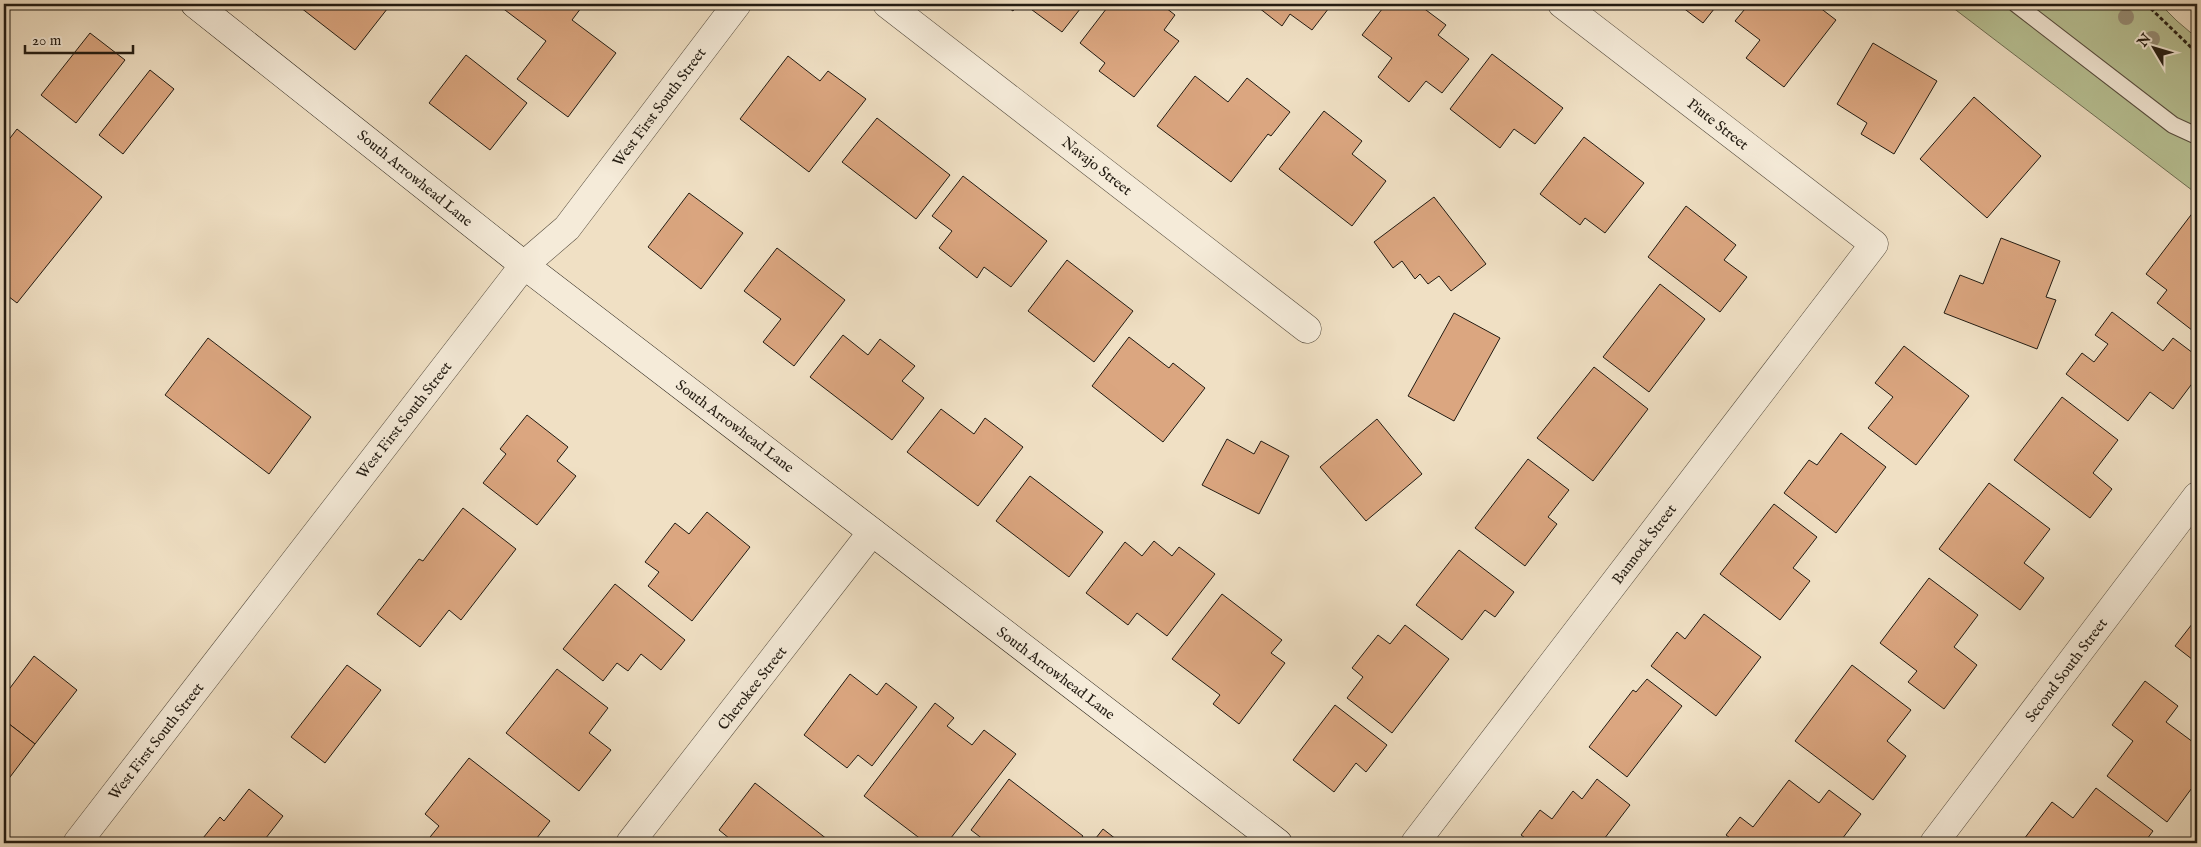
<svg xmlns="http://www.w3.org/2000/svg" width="2201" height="847" viewBox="0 0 2201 847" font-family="'IM FELL English',serif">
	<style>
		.green { fill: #b8c295; stroke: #6d6e54 }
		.building { fill: #dba680; stroke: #221b12 }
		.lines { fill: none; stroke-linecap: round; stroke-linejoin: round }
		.lane-casing { stroke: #564c3e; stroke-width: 18 }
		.street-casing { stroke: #564c3e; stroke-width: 29 }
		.secondary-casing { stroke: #221b12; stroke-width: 29 }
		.path { stroke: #221b12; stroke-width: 3; stroke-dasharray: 4 2.5; stroke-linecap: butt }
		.lane { stroke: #f5ebd9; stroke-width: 16 }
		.street { stroke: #f5ebd9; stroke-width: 28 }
		.secondary { stroke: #f5ebd9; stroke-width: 28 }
		.tree { fill: #978f78 }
		.labels { text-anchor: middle; stroke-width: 4; stroke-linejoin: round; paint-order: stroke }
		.street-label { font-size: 15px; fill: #221b12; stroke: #f5ebd9 }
	</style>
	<rect width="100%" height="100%" fill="#f0e0c4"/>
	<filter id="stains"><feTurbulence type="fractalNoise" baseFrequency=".004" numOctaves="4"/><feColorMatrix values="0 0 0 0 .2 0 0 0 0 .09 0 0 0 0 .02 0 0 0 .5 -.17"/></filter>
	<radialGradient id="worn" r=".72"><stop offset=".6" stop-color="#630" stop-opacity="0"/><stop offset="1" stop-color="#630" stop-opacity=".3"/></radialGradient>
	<path class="green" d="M1948,4h212l17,17 20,17v156z"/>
	<g class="building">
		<path d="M296,4h95l-36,46z"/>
		<path d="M504,4h80l-12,16 44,33 -48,64 -51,-38 29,-38 -45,-34z"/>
		<path d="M1003,4h15l-5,7z"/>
		<path d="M1024,4h60l-22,28z"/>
		<path d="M1110,4h51l14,11 -11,15 15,11 -45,56 -35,-26 6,-8 -25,-20z"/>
		<path d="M1254,4h78l-20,26 -22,-16 -8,12z"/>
		<path d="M1386,4h32l28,21 -8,10 31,24 -27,34 -16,-12 -17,21 -31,-25 14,-19 -30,-23z"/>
		<path d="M1678,4h40l-15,19z"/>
		<path d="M1749,4h66l21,16 -52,67 -38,-29 14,-18 -25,-19z"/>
		<path d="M90,33l35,27 -49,63 -35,-28z"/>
		<path d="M1873,43l64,38 -43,73 -33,-20 6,-11 -30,-19z"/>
		<path d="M1492,54l71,54 -28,36 -21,-15 -14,19 -50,-39z"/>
		<path d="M466,55l61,48 -37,47 -61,-47z"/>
		<path d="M788,56l32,25 8,-10 38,28 -57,73 -69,-53z"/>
		<path d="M150,70l24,19 -51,65 -24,-19z"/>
		<path d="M1195,76l33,26 19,-24 43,34 -19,24 -3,-2 -37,48 -74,-56z"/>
		<path d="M1974,97l67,59 -54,62 -67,-59z"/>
		<path d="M1324,111l38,30 -10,13 34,27 -34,45 -73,-57z"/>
		<path d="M877,118l73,57 -34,44 -74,-57z"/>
		<path d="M17,129l85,68 -85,106 -13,-10v-147z"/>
		<path d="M1584,137l60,46 -39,50 -20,-15 -5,7 -40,-31z"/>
		<path d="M963,176l84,65 -36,46 -27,-20 -7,11 -38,-30 13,-17 -20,-15z"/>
		<path d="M689,193l54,40 -42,56 -53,-42z"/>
		<path d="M1434,197l52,67 -35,27 -12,-15 -11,8 -8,-10 -5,5 -13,-18 -9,7 -19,-26z"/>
		<path d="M1686,206l50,39 -12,15 23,17 -27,35 -72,-55z"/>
		<path d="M2194,211l3,2v121l-40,-31 10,-13 -21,-16z"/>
		<path d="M2001,238l59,23 -14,36 10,3 -19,49 -93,-36 16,-38 23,9z"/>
		<path d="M777,248l68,52 -51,66 -31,-24 18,-23 -37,-28z"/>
		<path d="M1067,260l66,51 -39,51 -66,-51z"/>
		<path d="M1660,284l45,35 -56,73 -46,-35z"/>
		<path d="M2112,312l51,39 10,-13 24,18v21l-24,32 -23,-17 -22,29 -62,-47 16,-21 12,9 14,-18 -13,-9z"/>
		<path d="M1454,313l46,25 -46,83 -46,-25z"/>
		<path d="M843,335l25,20 12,-16 35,27 -13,15 22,17 -32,42 -82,-63z"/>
		<path d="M1129,337l40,31 4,-5 32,25 -42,54 -71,-56z"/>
		<path d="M208,338l103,79 -42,57 -104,-79z"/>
		<path d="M1904,346l65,50 -53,69 -48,-37 25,-31 -18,-14z"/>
		<path d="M1594,367l54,42 -55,72 -56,-43z"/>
		<path d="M2062,397l56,43 -25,33 19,16 -22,29 -76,-58z"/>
		<path d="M941,409l33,25 11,-16 38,29 -45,59 -71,-54z"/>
		<path d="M527,415l41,32 -11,14 19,15 -39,49 -54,-42 23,-29 -6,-5z"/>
		<path d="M1377,419l45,55 -56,47 -46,-54z"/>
		<path d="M1841,433l45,34 -50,66 -52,-40 25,-33 8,5z"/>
		<path d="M1227,439l27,15 7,-13 28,15 -30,58 -57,-29z"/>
		<path d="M1528,459l41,31 -21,27 9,7 -32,42 -50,-38z"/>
		<path d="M1030,476l73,56 -34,45 -73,-56z"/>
		<path d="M1989,483l61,46 -26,34 20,15 -24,32 -81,-61z"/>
		<path d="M1774,504l43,33 -24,31 17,13 -30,39 -60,-46z"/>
		<path d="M463,508l53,41 -55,71 -12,-10 -29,37 -43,-33 42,-55 4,2z"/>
		<path d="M707,512l43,35 -58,74 -44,-35 11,-14 -14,-10 30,-39 14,11z"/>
		<path d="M1154,541l18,15 7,-9 36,27 -48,62 -30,-23 -9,12 -42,-32 39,-51 17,14z"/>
		<path d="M1459,550l55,42 -19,25 -10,-7 -23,30 -46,-35z"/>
		<path d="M1929,578l49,37 -24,32 23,18 -33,44 -36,-27 9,-11 -37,-28z"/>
		<path d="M615,584l70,56 -24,30 -20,-16 -13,17 -11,-8 -14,18 -40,-32z"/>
		<path d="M1222,594l60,46 -11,13 14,10 -46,61 -26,-20 7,-9 -48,-36z"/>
		<path d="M1704,614l57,43 -45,59 -65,-50 26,-34 8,7z"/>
		<path d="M2196,619l1,1v43l-22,-17z"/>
		<path d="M1405,625l44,34 -57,74 -45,-35 16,-21 -11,-9 26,-33 12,9z"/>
		<path d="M34,656l43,34 -42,54 -31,-24v-24z"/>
		<path d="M347,665l34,25 -56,73 -34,-26z"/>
		<path d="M1852,665l59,45 -24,31 19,15 -33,44 -78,-59z"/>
		<path d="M557,669l51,39 -19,25 22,17 -32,41 -73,-58z"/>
		<path d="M850,674l27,21 9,-12 31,24 -45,59 -14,-11 -11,13 -43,-33z"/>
		<path d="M1647,679l35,27 -55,71 -38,-30 44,-57 3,2z"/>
		<path d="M2145,681l33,25 -12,16 31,23v36l-30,41 -60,-46 26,-35 -21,-16z"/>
		<path d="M935,703l19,15 -7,8 25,19 12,-15 32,24 -69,89h-21l-62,-47z"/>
		<path d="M1335,705l52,40 -21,27 -10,-9 -22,29 -41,-32z"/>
		<path d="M4,720l31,24 -31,41z"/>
		<path d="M469,758l81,63 -17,22h-20l-4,-3 -3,3 -80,-1 13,-16 -14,-12z"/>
		<path d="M1009,779l74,57 -5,7h-90l-17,-13z"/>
		<path d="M1597,779l33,26 -29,38h-69l-11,-8 19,-25 12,9 21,-28 9,8z"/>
		<path d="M1789,780l30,23 10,-13 32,24 -22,29h-102l-11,-8 14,-18 13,10z"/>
		<path d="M755,783l77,60h-97l-16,-13z"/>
		<path d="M2096,788l57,43 -9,12h-123l31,-41 21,16z"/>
		<path d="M249,789l34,27 -21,27h-63l21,-26 4,4z"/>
		<path d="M1103,829l18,14h-29z"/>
	</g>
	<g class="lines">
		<defs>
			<path id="lane" d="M2016,4l157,121 24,11"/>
			<g id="street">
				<path d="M887,4l420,325"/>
				<path d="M77,843l447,-578 43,-37 170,-224"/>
				<path d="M630,843l242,-311"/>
				<path d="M1415,843l459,-599 -312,-240"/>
				<path d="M1934,843l263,-347"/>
			</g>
			<path id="secondary" d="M195,4l329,261 754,578"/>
		</defs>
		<use href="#lane" class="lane-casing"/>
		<use href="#street" class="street-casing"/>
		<use href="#secondary" class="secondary-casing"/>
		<path class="path" d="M2146,4l51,49"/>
		<use href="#lane" class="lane"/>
		<use href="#street" class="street"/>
		<use href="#secondary" class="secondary"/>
	</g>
	<g class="tree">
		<circle cx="2126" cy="17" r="8"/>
		<circle cx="2152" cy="39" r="8"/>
	</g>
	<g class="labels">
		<g class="street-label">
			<text transform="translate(659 107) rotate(-53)" y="5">West First South Street</text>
			<text transform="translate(1718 124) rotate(38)" y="5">Piute Street</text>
			<text transform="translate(1097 166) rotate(38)" y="5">Navajo Street</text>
			<text transform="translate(415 178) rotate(39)" y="5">South Arrowhead Lane</text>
			<text transform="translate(404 420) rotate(-52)" y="5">West First South Street</text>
			<text transform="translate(735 426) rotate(37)" y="5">South Arrowhead Lane</text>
			<text transform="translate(1644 544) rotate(-53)" y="5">Bannock Street</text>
			<text transform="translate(2066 670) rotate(-53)" y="5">Second South Street</text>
			<text transform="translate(1056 673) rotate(37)" y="5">South Arrowhead Lane</text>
			<text transform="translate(752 688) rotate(-52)" y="5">Cherokee Street</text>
			<text transform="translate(156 741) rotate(-52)" y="5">West First South Street</text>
		</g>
	</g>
	<rect width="2201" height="847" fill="none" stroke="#f0e0c4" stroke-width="20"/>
	<rect x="5" y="5" width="2191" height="837" fill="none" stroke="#221b12" stroke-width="2.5"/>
	<rect x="10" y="10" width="2181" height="827" fill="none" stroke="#221b12"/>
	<g transform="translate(2154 48) rotate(308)" stroke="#f5ebd9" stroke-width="4" paint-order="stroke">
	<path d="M0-4L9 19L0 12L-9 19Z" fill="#221b12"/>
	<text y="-8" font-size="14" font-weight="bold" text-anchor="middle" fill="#221b12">N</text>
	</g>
	<path d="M25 45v8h108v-8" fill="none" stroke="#221b12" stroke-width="2.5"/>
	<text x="32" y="45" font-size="15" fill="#221b12" stroke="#f5ebd9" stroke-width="4" paint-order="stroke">20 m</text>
	<rect width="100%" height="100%" filter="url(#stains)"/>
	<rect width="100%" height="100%" fill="url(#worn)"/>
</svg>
